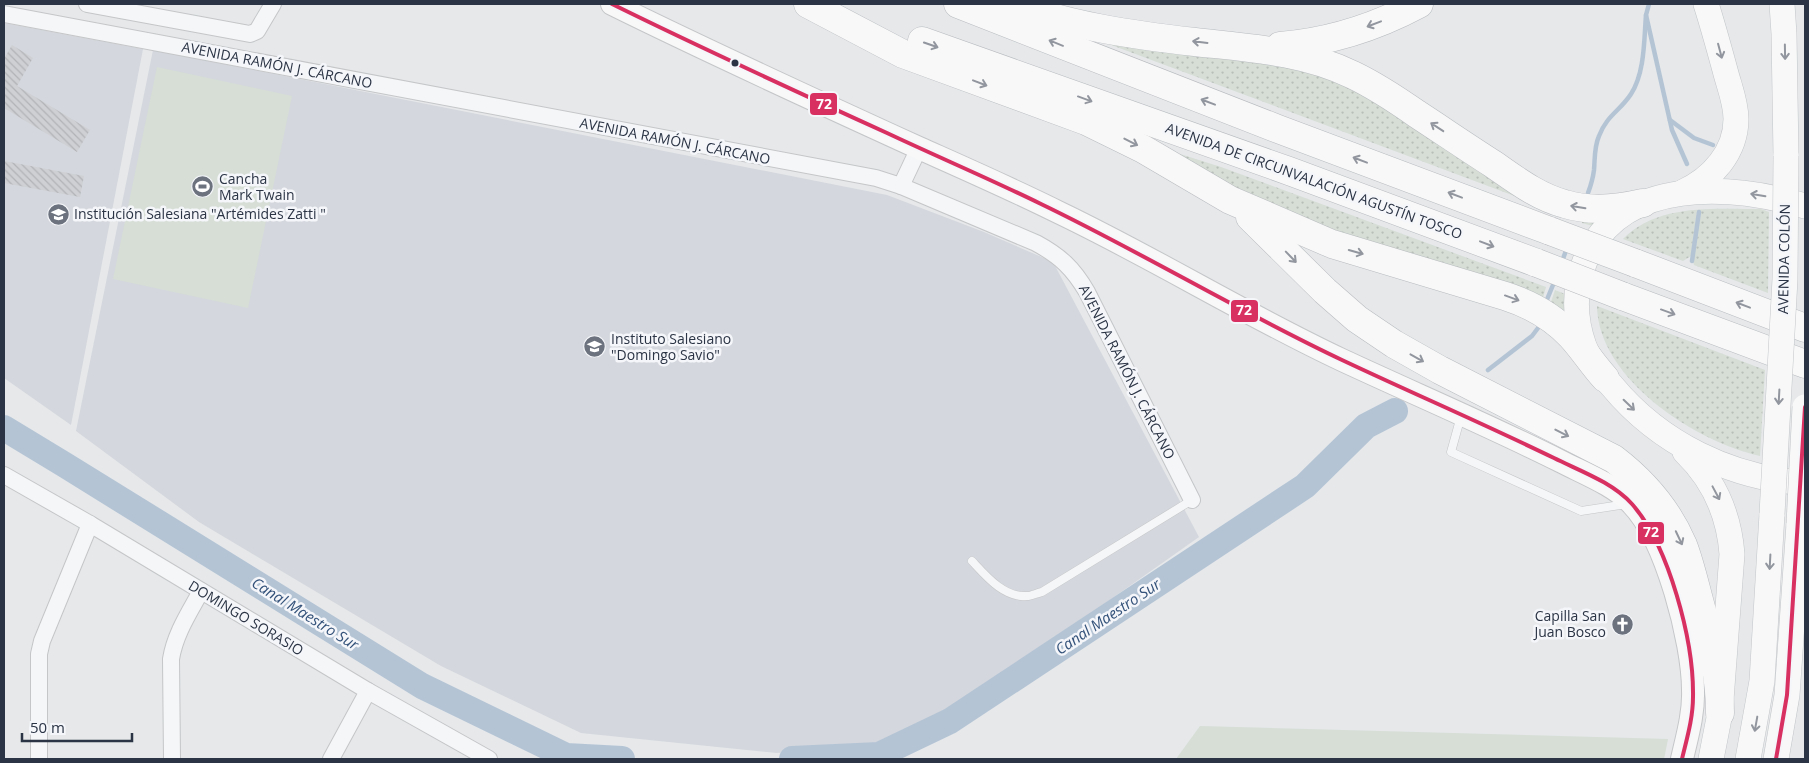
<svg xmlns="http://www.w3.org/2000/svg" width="1809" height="763" viewBox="0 0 1809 763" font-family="'Open Sans',sans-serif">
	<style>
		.built { fill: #d4d7dd }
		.grass { fill: url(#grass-dots) }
		.pitch { fill: #d6ded6 }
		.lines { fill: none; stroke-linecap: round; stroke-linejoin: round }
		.stream { stroke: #b4c4d5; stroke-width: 4.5 }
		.river { stroke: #b4c4d5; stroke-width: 26 }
		.building { fill: url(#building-back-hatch) }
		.service-casing { stroke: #c4c6c8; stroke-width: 9 }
		.minor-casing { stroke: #c4c6c8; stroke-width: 18 }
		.secondary-casing { stroke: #c4c6c8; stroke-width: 24 }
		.primary-casing { stroke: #c2c5c8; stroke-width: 26 }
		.motorway-casing { stroke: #b8bbbf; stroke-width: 29 }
		.service { stroke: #f5f6f7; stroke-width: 8 }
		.minor { stroke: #f5f6f7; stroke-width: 16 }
		.secondary { stroke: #f8f8f8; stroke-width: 22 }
		.primary { stroke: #f8f8f8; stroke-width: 25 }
		.motorway { stroke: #f8f8f8; stroke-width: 28 }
		.primary-bridge-casing { stroke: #c2c5c8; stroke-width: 26; stroke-linecap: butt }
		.motorway-bridge-casing { stroke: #b8bbbf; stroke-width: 29; stroke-linecap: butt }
		.primary-bridge { stroke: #f8f8f8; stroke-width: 25 }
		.motorway-bridge { stroke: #f8f8f8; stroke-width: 28 }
		.bus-1-casing { stroke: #f4f6f9; stroke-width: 8 }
		.bus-1 { stroke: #d93062; stroke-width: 4 }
		.oneway { stroke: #92969e }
		.bus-dot { fill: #2b3445; stroke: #f4f6f9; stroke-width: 2 }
		.labels { text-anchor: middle; stroke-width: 5; stroke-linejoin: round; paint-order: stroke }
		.street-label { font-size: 14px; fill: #2b3445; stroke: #f4f6f9 }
		.poi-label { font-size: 14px; fill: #2b3445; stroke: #f4f6f9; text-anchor: start }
		.water-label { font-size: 15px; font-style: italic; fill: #34527a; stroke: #f4f6f9 }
		.line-badge { stroke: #f4f6f9; stroke-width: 2 }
		.badge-label { font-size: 14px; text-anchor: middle; font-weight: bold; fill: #fff }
	</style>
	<defs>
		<pattern id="grass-dots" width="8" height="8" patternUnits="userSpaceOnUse" patternTransform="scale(1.25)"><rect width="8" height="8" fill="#d6ded6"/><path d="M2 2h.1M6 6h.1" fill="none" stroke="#b8bfb9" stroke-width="1.8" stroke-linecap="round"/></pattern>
		<pattern id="building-back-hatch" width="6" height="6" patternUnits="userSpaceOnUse" patternTransform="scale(1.25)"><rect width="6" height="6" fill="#ced0d3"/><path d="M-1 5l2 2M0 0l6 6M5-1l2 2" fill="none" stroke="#b1b3b6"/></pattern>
	</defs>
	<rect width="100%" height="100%" fill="#e6e8ea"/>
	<g class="built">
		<path d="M4,23l139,26 -72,376 -67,-47z"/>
		<path d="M153,50l734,145 97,37 69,30 146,275 -252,178 -68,31 -102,7 -196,-20 -140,-67 -242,-144 -123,-91z"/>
	</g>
	<g class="grass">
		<path d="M1106,43l220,28 274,145 -7,10 -11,-3 1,-5 -44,-13z"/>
		<path d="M1178,154h2l41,13 325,120 -4,14 8,4 5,-15 10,4 -1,5 1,16 -223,-78 -113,-53z"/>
		<path d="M1761,209l8,3 -1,81 -74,-28 -1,-5 8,-49h-4l-6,45 -8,5 -60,-22c35,-36 92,-30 138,-30z"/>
		<path d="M1597,306l168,64 -5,86c-64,-14 -162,-77 -163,-150z"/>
	</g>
	<g class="pitch">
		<path d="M157,67l135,29 -44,212 -135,-29z"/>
		<path d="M1200,726l468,13 -4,20h-488z"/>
	</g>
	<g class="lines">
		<g class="stream">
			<path d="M1649,4l-3,11 26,115 15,34"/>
			<path d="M1670,120l24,18 19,7"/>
			<path d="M1588,193c3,-8 5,-15 6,-23 1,-11 0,-23 5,-34 8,-21 21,-25 32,-42 14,-22 13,-54 15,-79"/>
			<path d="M1692,261l7,-49"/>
			<path d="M1561,264l6,-16"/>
			<path d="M1546,302l9,-22"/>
			<path d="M1488,370l44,-34 6,-8"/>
		</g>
		<g class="river">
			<path d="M4,428l61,37 357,221 144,70 56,3"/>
			<path d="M792,759l87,-4 71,-34 355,-235 61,-60 29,-15"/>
		</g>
	</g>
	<g class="building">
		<path d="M12,45l21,13 -16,28 73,44 -13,22 -73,-44v-49z"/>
		<path d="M4,161l80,15 -4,21 -76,-14z"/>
	</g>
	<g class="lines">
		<defs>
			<g id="service">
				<path d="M1461,416l-10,36 130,59 46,-7"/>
				<path d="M972,561c14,15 32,37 55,35 4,0 10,-3 15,-4l150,-92"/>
			</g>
			<g id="minor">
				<path d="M87,4l163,30 7,-3 16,-27"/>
				<path d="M4,14l872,164 25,8 135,57c24,13 37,25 51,49l105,208"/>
				<path d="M901,186l18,-38"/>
				<path d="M4,475l86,49 278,167 121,68"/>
				<path d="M39,759v-105l3,-13 48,-117"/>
				<path d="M172,759l-1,-100c4,-25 18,-46 30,-68"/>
				<path d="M331,759l37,-68"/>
			</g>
			<path id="secondary" d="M612,4c101,50 204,97 307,144 47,21 95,42 141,65 96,46 186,102 282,147 73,34 146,65 218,101 23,12 55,24 72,43 34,35 61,138 61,186 1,23 -6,47 -11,69"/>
			<g id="primary">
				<path d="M1782,4l2,30 2,122"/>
				<path d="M1683,192c29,-13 53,-40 53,-73 0,-17 -7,-33 -11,-49 -6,-22 -12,-44 -19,-66"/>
				<path d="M1805,206c-72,-21 -185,-31 -220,55 -11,27 -11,57 -1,85 6,15 17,28 28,40 48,58 119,92 193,97"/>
				<path d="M1685,452c29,28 44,63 47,102l-12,159 -9,46"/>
				<path d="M1748,759l14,-78 10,-167"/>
				<path d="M1776,759l11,-64 12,-171"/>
			</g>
			<g id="motorway">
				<path d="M808,4l95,50 183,67 57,28 87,51 102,44 173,52c25,8 47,20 66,40 12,13 22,29 34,42"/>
				<path d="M958,4l320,125 272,102"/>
				<path d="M1011,4c59,22 122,31 184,38 54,6 109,9 158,33 23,11 44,25 64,39 26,17 51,34 76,50 23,16 45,33 72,40 26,8 52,5 78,-1"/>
				<path d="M922,41l367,130 248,92"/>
				<path d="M1280,46c49,-4 96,-19 139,-42"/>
				<path d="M1250,217l75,74 32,28 37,25 46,26 174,89c30,23 54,51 69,86 8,21 13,45 19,66 10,35 18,65 18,102"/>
				<path d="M1635,263l170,65"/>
				<path d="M1622,296l183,68"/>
			</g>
		</defs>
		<use href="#service" class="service-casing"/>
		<use href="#minor" class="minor-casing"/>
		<use href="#secondary" class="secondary-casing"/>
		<use href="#primary" class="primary-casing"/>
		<use href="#motorway" class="motorway-casing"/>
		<use href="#service" class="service"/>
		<use href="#minor" class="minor"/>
		<use href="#secondary" class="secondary"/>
		<use href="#primary" class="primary"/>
		<use href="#motorway" class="motorway"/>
		<defs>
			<g id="primary-bridge">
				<path d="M1772,514l13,-235 1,-123"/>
				<path d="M1799,524l6,-117"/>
			</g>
			<g id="motorway-bridge">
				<path d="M1550,231l85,32"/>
				<path d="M1537,263l85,33"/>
			</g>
		</defs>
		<use href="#primary-bridge" class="primary-bridge-casing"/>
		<use href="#motorway-bridge" class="motorway-bridge-casing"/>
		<use href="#primary-bridge" class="primary-bridge"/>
		<use href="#motorway-bridge" class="motorway-bridge"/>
		<defs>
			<g id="bus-1">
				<path d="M612,4c91,45 183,87 275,129 51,24 103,46 154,71 102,49 199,108 301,156 70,33 142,64 212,98 26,13 58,24 78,46 37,42 62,137 61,193 0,21 -6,41 -11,62"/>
				<path d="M1776,759l11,-64 18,-288"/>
			</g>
		</defs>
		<use href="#bus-1" class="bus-1-casing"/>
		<use href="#bus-1" class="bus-1"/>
	</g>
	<defs><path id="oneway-shaft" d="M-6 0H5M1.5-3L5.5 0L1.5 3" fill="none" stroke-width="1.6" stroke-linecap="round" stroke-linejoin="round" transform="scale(1.25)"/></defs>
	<g class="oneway">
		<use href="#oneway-shaft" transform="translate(1374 24) rotate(159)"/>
		<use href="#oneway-shaft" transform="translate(1200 42) rotate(-173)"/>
		<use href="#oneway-shaft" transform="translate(1056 43) rotate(-158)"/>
		<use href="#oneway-shaft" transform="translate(931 45) rotate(19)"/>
		<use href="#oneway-shaft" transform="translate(1720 51) rotate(75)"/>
		<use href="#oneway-shaft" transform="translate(1785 52) rotate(89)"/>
		<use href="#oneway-shaft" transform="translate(980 83) rotate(21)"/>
		<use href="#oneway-shaft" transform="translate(1085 99) rotate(20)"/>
		<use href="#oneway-shaft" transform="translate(1208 102) rotate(-159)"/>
		<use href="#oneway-shaft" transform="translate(1437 127) rotate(-147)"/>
		<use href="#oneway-shaft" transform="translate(1131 142) rotate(27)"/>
		<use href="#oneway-shaft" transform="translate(1360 160) rotate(-159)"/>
		<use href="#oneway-shaft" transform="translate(1455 195) rotate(-159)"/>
		<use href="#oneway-shaft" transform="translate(1758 195) rotate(-171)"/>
		<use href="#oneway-shaft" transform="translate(1578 207) rotate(-171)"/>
		<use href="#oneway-shaft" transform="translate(1487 244) rotate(21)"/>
		<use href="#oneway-shaft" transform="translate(1356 252) rotate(16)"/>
		<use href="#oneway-shaft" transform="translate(1291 257) rotate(46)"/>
		<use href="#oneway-shaft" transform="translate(1512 298) rotate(20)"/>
		<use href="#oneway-shaft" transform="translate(1743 305) rotate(-159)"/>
		<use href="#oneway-shaft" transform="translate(1668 312) rotate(20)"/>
		<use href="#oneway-shaft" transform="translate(1417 358) rotate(29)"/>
		<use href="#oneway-shaft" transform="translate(1779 397) rotate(93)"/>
		<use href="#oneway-shaft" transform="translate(1629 405) rotate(44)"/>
		<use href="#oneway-shaft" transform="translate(1562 433) rotate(27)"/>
		<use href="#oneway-shaft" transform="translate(1716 493) rotate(62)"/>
		<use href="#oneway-shaft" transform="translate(1679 538) rotate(65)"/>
		<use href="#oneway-shaft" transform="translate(1770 562) rotate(93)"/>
		<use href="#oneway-shaft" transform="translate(1756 724) rotate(100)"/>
	</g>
	<defs>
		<symbol id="stadium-disc" viewBox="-11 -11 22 22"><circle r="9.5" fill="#6c737f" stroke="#f4f6f9"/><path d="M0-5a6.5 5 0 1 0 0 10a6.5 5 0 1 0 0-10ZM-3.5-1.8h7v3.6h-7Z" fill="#fff"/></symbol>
		<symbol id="school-disc" viewBox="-11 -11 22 22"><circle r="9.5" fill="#6c737f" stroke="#f4f6f9"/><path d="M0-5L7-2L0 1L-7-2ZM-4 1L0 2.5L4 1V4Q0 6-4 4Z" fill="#fff"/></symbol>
		<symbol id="university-disc" viewBox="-11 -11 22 22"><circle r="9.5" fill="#6c737f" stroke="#f4f6f9"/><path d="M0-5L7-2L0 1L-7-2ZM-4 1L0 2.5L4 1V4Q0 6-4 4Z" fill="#fff"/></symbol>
		<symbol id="church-disc" viewBox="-11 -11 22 22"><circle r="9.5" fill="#6c737f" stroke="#f4f6f9"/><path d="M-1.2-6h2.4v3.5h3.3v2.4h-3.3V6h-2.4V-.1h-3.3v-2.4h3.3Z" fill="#fff"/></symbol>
	</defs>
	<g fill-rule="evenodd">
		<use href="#stadium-disc" x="190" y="174" width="25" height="25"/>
		<use href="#school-disc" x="46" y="202" width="25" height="25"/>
		<use href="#university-disc" x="582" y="334" width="25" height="25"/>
		<use href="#church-disc" x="1610" y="612" width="25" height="25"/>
	</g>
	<circle class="bus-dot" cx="735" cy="63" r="4.5"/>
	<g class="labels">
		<g class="street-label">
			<text transform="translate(277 65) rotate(11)" y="5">AVENIDA RAMÓN J. CÁRCANO</text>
			<text transform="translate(675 141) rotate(11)" y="5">AVENIDA RAMÓN J. CÁRCANO</text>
			<text transform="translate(1314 181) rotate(20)" y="5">AVENIDA DE CIRCUNVALACIÓN AGUSTÍN TOSCO</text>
			<text transform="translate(1784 259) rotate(-89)" y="5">AVENIDA COLÓN</text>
			<text transform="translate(1127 372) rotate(63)" y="5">AVENIDA RAMÓN J. CÁRCANO</text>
			<text transform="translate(246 618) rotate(31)" y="5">DOMINGO SORASIO</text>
		</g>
		<g class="poi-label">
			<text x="219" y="184">Cancha<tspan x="219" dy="16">Mark Twain</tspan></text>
			<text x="74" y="219">Institución Salesiana "Artémides Zatti "</text>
			<text x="611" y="344">Instituto Salesiano<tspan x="611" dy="16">"Domingo Savio"</tspan></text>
			<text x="1606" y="621" text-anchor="end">Capilla San<tspan x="1606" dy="16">Juan Bosco</tspan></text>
		</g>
		<g class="water-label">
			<text transform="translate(305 614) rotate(32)" y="5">Canal Maestro Sur</text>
			<text transform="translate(1108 617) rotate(-34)" y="5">Canal Maestro Sur</text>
		</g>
	</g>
	<g class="line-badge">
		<rect x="809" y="92" width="29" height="24" rx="5" fill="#d93062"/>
		<rect x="1230" y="299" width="29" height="24" rx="5" fill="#d93062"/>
		<rect x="1637" y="521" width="28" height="24" rx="5" fill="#d93062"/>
	</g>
	<g class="badge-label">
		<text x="824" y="109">72</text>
		<text x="1244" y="315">72</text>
		<text x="1651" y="537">72</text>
	</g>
	<rect width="1809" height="763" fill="none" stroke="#2b3445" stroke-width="10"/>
	<path d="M22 733v8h110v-8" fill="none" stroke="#2b3445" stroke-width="2.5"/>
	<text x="30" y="733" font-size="15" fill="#2b3445" stroke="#f4f6f9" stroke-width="4" paint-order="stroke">50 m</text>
</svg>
